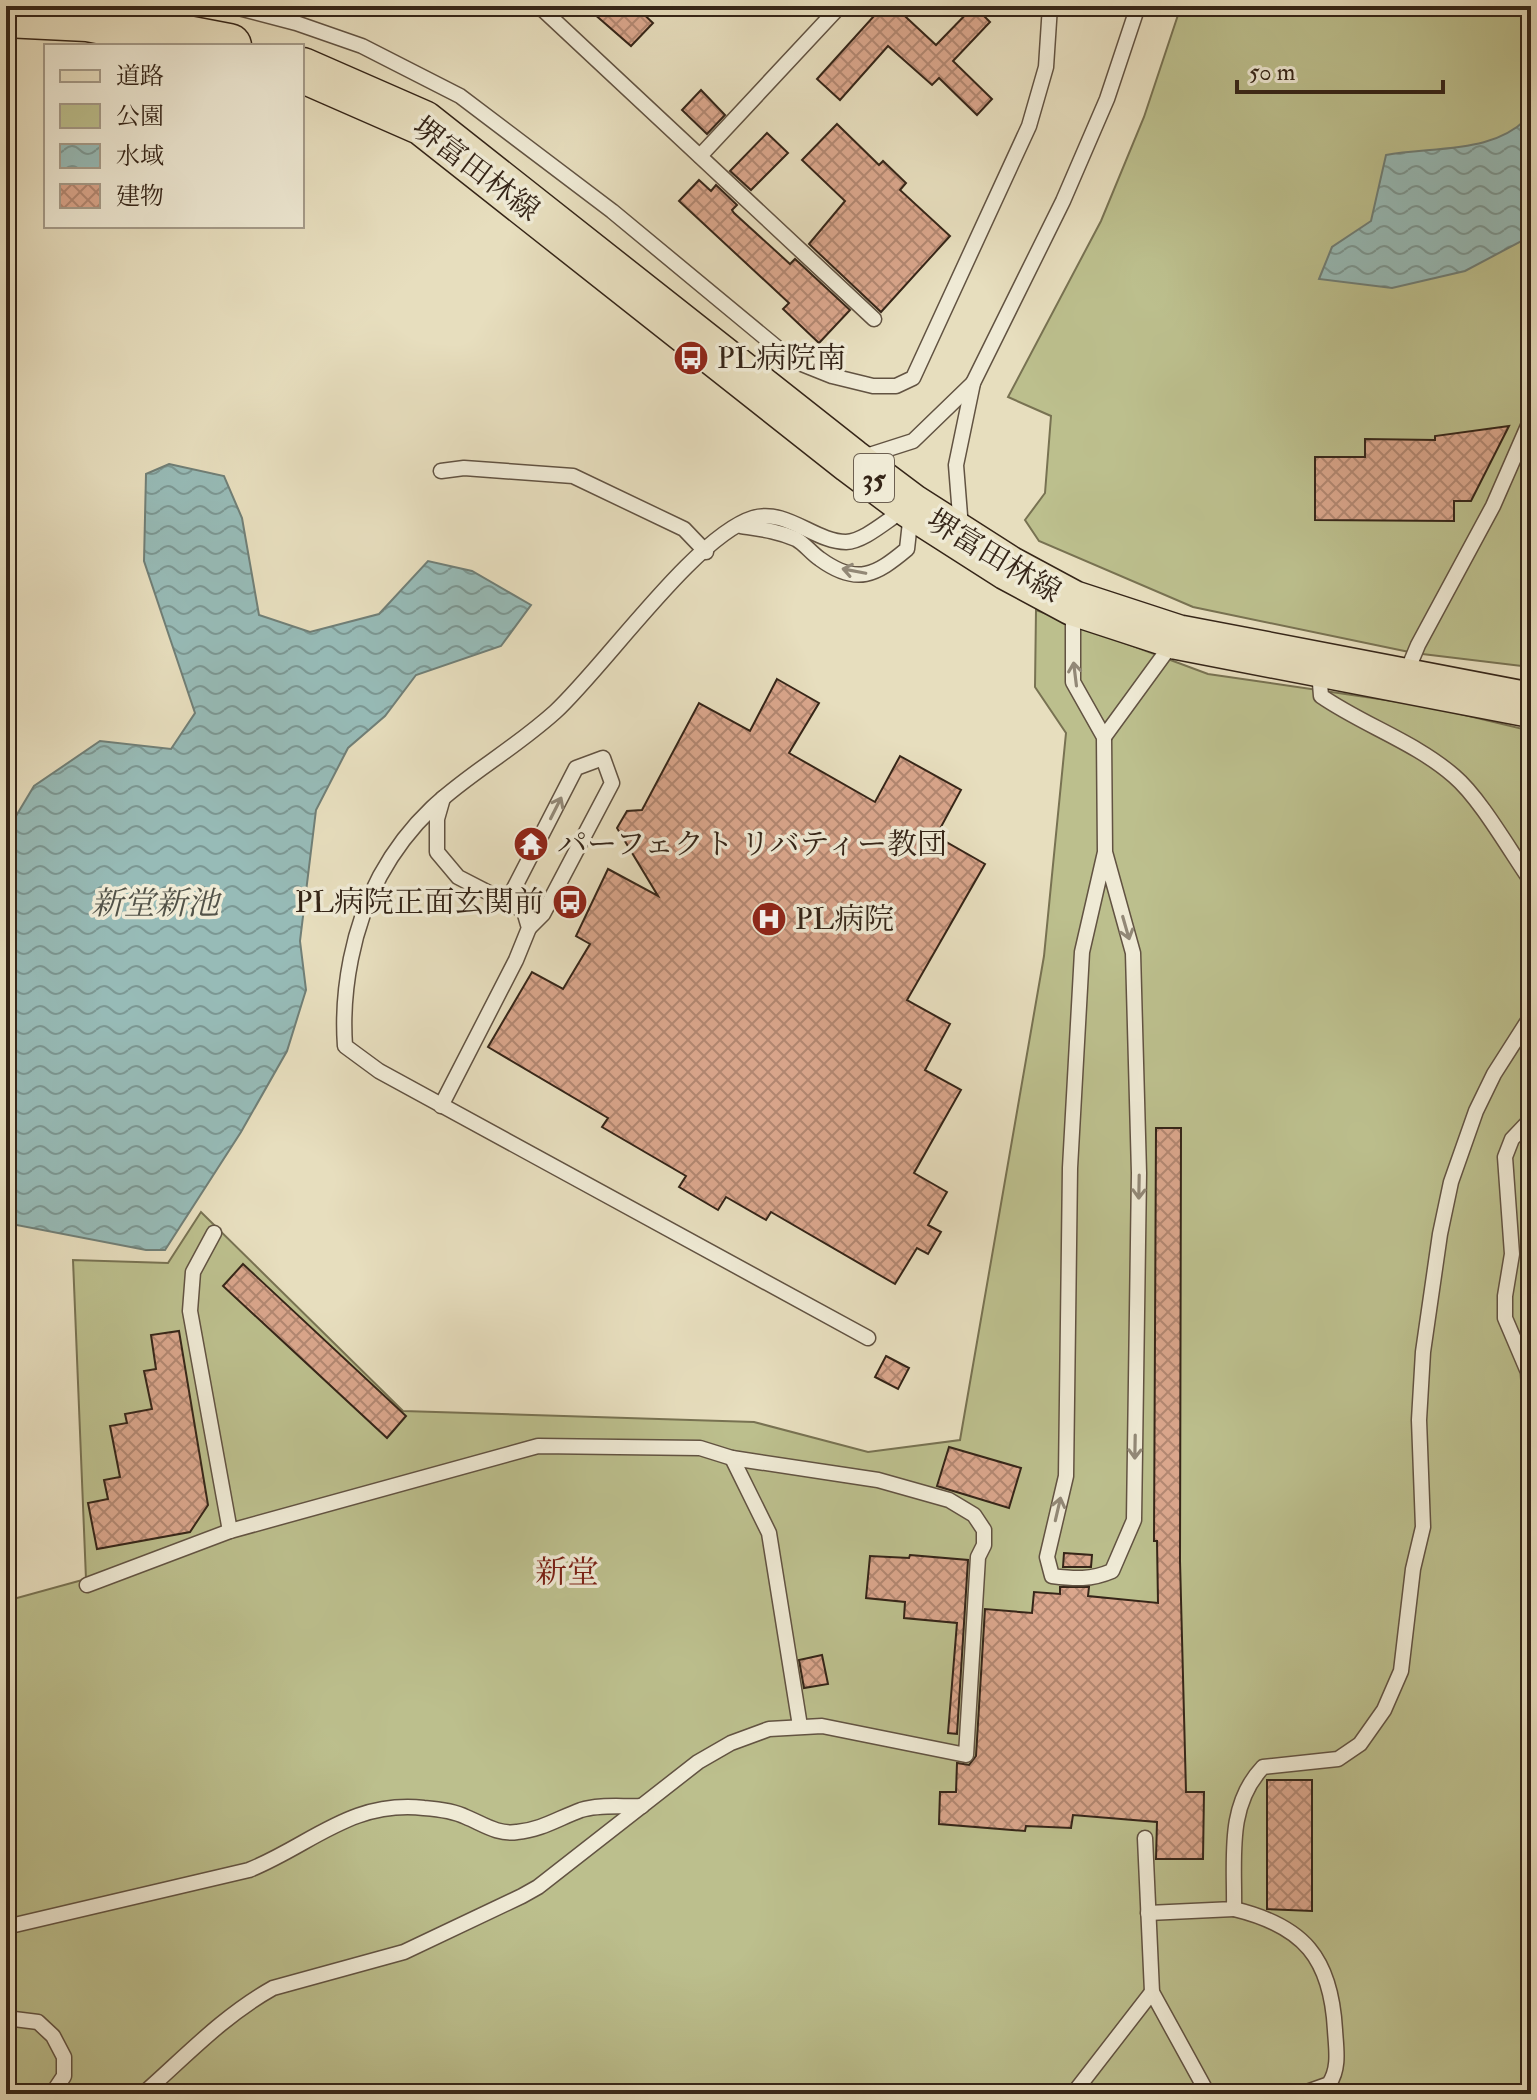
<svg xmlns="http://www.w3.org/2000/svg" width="1537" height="2100" viewBox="0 0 1537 2100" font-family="'IM FELL Double Pica','Noto Serif JP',serif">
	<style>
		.green { fill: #bcbf8d; stroke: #787252; stroke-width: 2 }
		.water { fill: url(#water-waves); stroke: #707f77; stroke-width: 2 }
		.building { fill: url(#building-cross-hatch); stroke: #352518; stroke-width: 2 }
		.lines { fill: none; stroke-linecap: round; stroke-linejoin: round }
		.lane-casing { stroke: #625342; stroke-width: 17 }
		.primary-casing { stroke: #352518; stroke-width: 47 }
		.lane { stroke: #efead5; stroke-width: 14 }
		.primary { stroke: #e7debe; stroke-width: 44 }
		.oneway { stroke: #928876 }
		.labels { text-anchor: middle; stroke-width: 7; stroke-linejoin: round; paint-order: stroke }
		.shield { fill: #efead5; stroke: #6d6051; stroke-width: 2 }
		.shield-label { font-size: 28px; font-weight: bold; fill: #352518 }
		.street-label { font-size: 30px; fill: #352518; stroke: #efead5 }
		.poi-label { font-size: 30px; fill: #352518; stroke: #efead5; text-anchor: start }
		.water-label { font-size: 32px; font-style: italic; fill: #525248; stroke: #efead5 }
		.neighbourhood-label { font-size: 32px; fill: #7a1f14; stroke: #efead5 }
	</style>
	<defs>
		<pattern id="water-waves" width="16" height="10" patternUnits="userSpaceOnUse" patternTransform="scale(2)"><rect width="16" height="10" fill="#97bbb7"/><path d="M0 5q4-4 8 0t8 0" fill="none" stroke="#7c9894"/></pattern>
		<pattern id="building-cross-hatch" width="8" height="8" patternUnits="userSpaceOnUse" patternTransform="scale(2)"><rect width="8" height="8" fill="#daa68c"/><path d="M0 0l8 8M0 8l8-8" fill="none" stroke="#b28771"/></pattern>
	</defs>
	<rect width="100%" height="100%" fill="#e7debe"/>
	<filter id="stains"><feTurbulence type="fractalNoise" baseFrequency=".0025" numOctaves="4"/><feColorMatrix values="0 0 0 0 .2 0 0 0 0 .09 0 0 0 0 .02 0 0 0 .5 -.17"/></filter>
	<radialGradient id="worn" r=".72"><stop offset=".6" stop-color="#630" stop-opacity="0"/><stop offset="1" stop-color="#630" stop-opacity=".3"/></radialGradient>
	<g class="green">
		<path d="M1181,6h350v661l-117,-14 -221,-46 -154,-66 -14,-21 20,-27 6,-77 -43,-19 93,-176 43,-104z"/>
		<path d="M1036,610l172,64 219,32 104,25v1363h-1525v-493l80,-22 -13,-319 95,3 33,-51 202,199 351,11 114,30 92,-12 84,-484 22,-223 -31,-46z"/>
	</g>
	<g class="water">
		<path d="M1531,114v122l-66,35 -73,17 -73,-9 13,-32 39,-26 15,-66c48,-9 110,0 145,-41z"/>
		<path d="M169,464l55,12 18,42 17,97 51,17 69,-18 49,-53 44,10 59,34 -30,41 -85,29 -31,41 -37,32 -32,62 -16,131 6,49 -19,61 -46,81 -76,118h-19l-140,-27v-398l4,1 24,-40 66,-45 71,8 24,-36 -51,-152 2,-87z"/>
	</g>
	<g class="building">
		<path d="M585,6h50l18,17 -22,23z"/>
		<path d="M883,6h11l42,39 38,-39 16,16 -37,39 39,38 -15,16 -38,-37 -7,7 -44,-39 -48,54 -23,-21z"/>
		<path d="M701,90l24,25 -18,19 -25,-24z"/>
		<path d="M837,124l42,41 4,-4 23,22 -6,7 50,46 -69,76 -72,-68 36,-43 -43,-41z"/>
		<path d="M767,133l21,20 -37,37 -21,-19z"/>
		<path d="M699,180l12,11 5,-6 21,20 -5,5 2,3 56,51 5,-5 55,51 -31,33 -36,-34 6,-6 -110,-102z"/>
		<path d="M1509,426l-38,75h-17v20l-139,-1v-63h50v-18l70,1v-4z"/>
		<path d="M777,679l42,24 -30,50 86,49 25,-46 61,34 -25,46 49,28 -78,136 43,24 -25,46 36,20 -47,83 33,19 -19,33 13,7 -13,22 -11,-6 -22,36 -124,-72 -5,8 -40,-23 -8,13 -39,-23 7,-11 -84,-49 6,-9 -120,-71 44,-75 31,17 27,-45 -14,-8 32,-67 50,27 -41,-68 10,-17 15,-1 57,-107 51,28z"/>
		<path d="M1156,1128h25l-1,433 6,231h18l-1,67h-47l1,-37 -84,-7 -2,13 -45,-2 -1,5 -86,-7 1,-32h16l1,-29 12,2 7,-9 9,-147 47,4 2,-21 26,2v-7h29l-1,9 70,7 -1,-62h-3z"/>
		<path d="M243,1264l163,152 -19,22 -164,-152z"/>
		<path d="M179,1331l29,174 -18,27 -93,17 -9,-46 20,-4 -4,-19 16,-3 -10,-51 17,-3 -2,-9 27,-5 -8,-38 12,-2 -5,-34z"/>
		<path d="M886,1356l23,12 -11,21 -23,-12z"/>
		<path d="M949,1447l72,21 -12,40 -72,-22z"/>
		<path d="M1064,1553l28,2 -1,12h-28z"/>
		<path d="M910,1555l58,5 -11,174 -9,-1 9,-110 -53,-5 1,-16 -39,-4 4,-42 39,2z"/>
		<path d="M822,1655l6,29 -24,4 -5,-28z"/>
		<path d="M1267,1780h45v131l-45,-2z"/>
	</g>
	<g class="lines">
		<defs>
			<g id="lane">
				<path d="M231,6l65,17 66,23 98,50 152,115 180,149 40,16 41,10h23l17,-8 116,-252 17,-59 4,-61"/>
				<path d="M539,6l335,313"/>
				<path d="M700,156l140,-150"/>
				<path d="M860,458l53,-17 60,-58"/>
				<path d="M441,471l23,-3 109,8 111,53 22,23"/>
				<path d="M741,526c19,3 37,5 55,13 9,5 15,14 24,20 37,27 56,16 87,-10l4,-36"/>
				<path d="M961,528l-5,-63 17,-82 90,-182 44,-102 31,-93"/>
				<path d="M1073,607v75l31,55 1,115 -23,100 -12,216 -4,308 -19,81 5,19c23,3 39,4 60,-5l22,-51 5,-347 -6,-220 -28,-101"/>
				<path d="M1319,671l2,25c42,29 94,46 133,80 26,22 56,75 77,105"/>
				<path d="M1405,676l13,-31 75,-139 38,-87"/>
				<path d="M1104,737l70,-96"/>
				<path d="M507,902l69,-134 27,-10 9,25 -69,131 -14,14"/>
				<path d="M441,1106l75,-146 13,-32 -5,-17 -66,-34 -21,-25v-33l6,-21"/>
				<path d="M1531,1119l-19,20 -7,18 7,97 -7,42v22l23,54 3,48"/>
				<path d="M214,1233l-21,39 -3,39 40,220"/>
				<path d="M868,1338l-489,-267 -34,-25c-4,-56 8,-120 35,-170 47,-86 108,-104 175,-164 49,-45 140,-176 198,-194 33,-10 62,24 93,24 19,-1 42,-23 58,-32"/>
				<path d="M732,1458l37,75 31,193"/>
				<path d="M87,1585l143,-54 308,-85 162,2 32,10 146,22 71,20 25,15 10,15v15l-6,12 -12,198 -144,-29 -53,3 -38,14 -33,19 -160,125 -16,9 -118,56 -131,36c-50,28 -87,68 -130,106"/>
				<path d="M1145,1838l7,154 56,102"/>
				<path d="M1234,1909c70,17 97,49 101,121 1,18 5,38 -6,54l-28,10"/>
				<path d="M1148,1913l86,-4c1,-50 -8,-103 29,-142l75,-8 22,-15 24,-34 17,-39 12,-102 10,-42 -4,-107 4,-68 17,-118 11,-52 25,-71 18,-37 37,-58"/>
				<path d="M6,1927l243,-57c62,-25 102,-70 175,-62 13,1 30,3 42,9 17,7 32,18 51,15 24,-2 42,-14 64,-22 18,-6 42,-3 61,-4"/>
				<path d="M6,2018l32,4 15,14 11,21v19l-12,18"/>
				<path d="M1073,2094l79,-102"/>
			</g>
			<g id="primary">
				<path d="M6,15l81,4 142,27"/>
				<path d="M302,70l121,53 428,338 60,45 97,62 65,35 104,34 354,68"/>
			</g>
		</defs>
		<use href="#lane" class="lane-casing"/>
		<use href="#primary" class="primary-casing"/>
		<use href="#lane" class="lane"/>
		<use href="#primary" class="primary"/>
	</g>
	<defs><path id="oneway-shaft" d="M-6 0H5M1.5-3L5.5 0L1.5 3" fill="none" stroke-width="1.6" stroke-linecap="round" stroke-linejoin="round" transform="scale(2)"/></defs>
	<g class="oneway">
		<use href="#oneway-shaft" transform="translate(854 571) rotate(-169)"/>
		<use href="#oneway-shaft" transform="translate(1075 674) rotate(-97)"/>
		<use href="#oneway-shaft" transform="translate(556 808) rotate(-63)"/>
		<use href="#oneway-shaft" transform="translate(1126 928) rotate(74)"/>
		<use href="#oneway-shaft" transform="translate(1139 1187) rotate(91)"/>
		<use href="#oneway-shaft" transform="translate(1135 1447) rotate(91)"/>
		<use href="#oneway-shaft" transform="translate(1058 1509) rotate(-77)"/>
	</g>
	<defs>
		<symbol id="bus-disc" viewBox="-11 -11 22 22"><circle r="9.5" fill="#8f2418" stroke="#efead5"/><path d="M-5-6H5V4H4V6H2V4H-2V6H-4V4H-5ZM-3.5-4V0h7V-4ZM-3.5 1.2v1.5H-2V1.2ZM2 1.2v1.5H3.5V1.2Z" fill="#fff"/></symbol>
		<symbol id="temple-disc" viewBox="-11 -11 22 22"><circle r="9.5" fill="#8f2418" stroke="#efead5"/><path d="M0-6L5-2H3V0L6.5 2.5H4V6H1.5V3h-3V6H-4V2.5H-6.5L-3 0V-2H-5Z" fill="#fff"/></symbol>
		<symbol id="hospital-disc" viewBox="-11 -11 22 22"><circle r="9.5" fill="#8f2418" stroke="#efead5"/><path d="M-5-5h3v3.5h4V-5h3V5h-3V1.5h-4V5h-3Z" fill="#fff"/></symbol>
	</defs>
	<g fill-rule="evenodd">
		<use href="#bus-disc" x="671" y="338" width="40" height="40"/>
		<use href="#temple-disc" x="511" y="824" width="40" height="40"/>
		<use href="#bus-disc" x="550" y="882" width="40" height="40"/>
		<use href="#hospital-disc" x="749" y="899" width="40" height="40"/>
	</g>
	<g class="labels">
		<rect class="shield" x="854" y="454" width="40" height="48" rx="6"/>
		<g class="shield-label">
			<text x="874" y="488">35</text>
		</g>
		<g class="street-label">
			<text transform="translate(476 169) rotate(37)" y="10">堺富田林線</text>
			<text transform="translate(994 556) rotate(31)" y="10">堺富田林線</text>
		</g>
		<g class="poi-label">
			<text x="717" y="368">PL病院南</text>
			<text x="557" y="854">パーフェクト リバティー教団</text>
			<text x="544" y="912" text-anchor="end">PL病院正面玄関前</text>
			<text x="795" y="929">PL病院</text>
		</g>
		<g class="water-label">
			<text x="155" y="914">新堂新池</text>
		</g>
		<g class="neighbourhood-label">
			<text x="567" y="1583">新堂</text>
		</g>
	</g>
	<rect width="1537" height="2100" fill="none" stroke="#e7debe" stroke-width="32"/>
	<rect x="8" y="8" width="1521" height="2084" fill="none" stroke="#352518" stroke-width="4"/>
	<rect x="16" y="16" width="1505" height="2068" fill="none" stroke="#352518" stroke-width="2"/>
	<rect x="44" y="44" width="260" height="184" fill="#efead5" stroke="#a59b89" stroke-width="2"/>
	<rect x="60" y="70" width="40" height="12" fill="#e7debe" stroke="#a59b89" stroke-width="2"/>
	<text x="116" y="84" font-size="24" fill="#352518">道路</text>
	<rect x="60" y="104" width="40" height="24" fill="#bcbf8d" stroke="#a59b89" stroke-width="2"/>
	<text x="116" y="124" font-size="24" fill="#352518">公園</text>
	<rect x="60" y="144" width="40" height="24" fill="url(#water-waves)" stroke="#a59b89" stroke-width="2"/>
	<text x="116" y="164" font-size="24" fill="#352518">水域</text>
	<rect x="60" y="184" width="40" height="24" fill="url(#building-cross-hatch)" stroke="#a59b89" stroke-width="2"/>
	<text x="116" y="204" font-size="24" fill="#352518">建物</text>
	<path d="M1237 80v12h206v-12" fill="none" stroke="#352518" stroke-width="4"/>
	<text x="1249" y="80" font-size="24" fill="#352518" stroke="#efead5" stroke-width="6" paint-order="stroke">50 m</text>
	<rect width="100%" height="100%" filter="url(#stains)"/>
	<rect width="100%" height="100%" fill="url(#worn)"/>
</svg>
